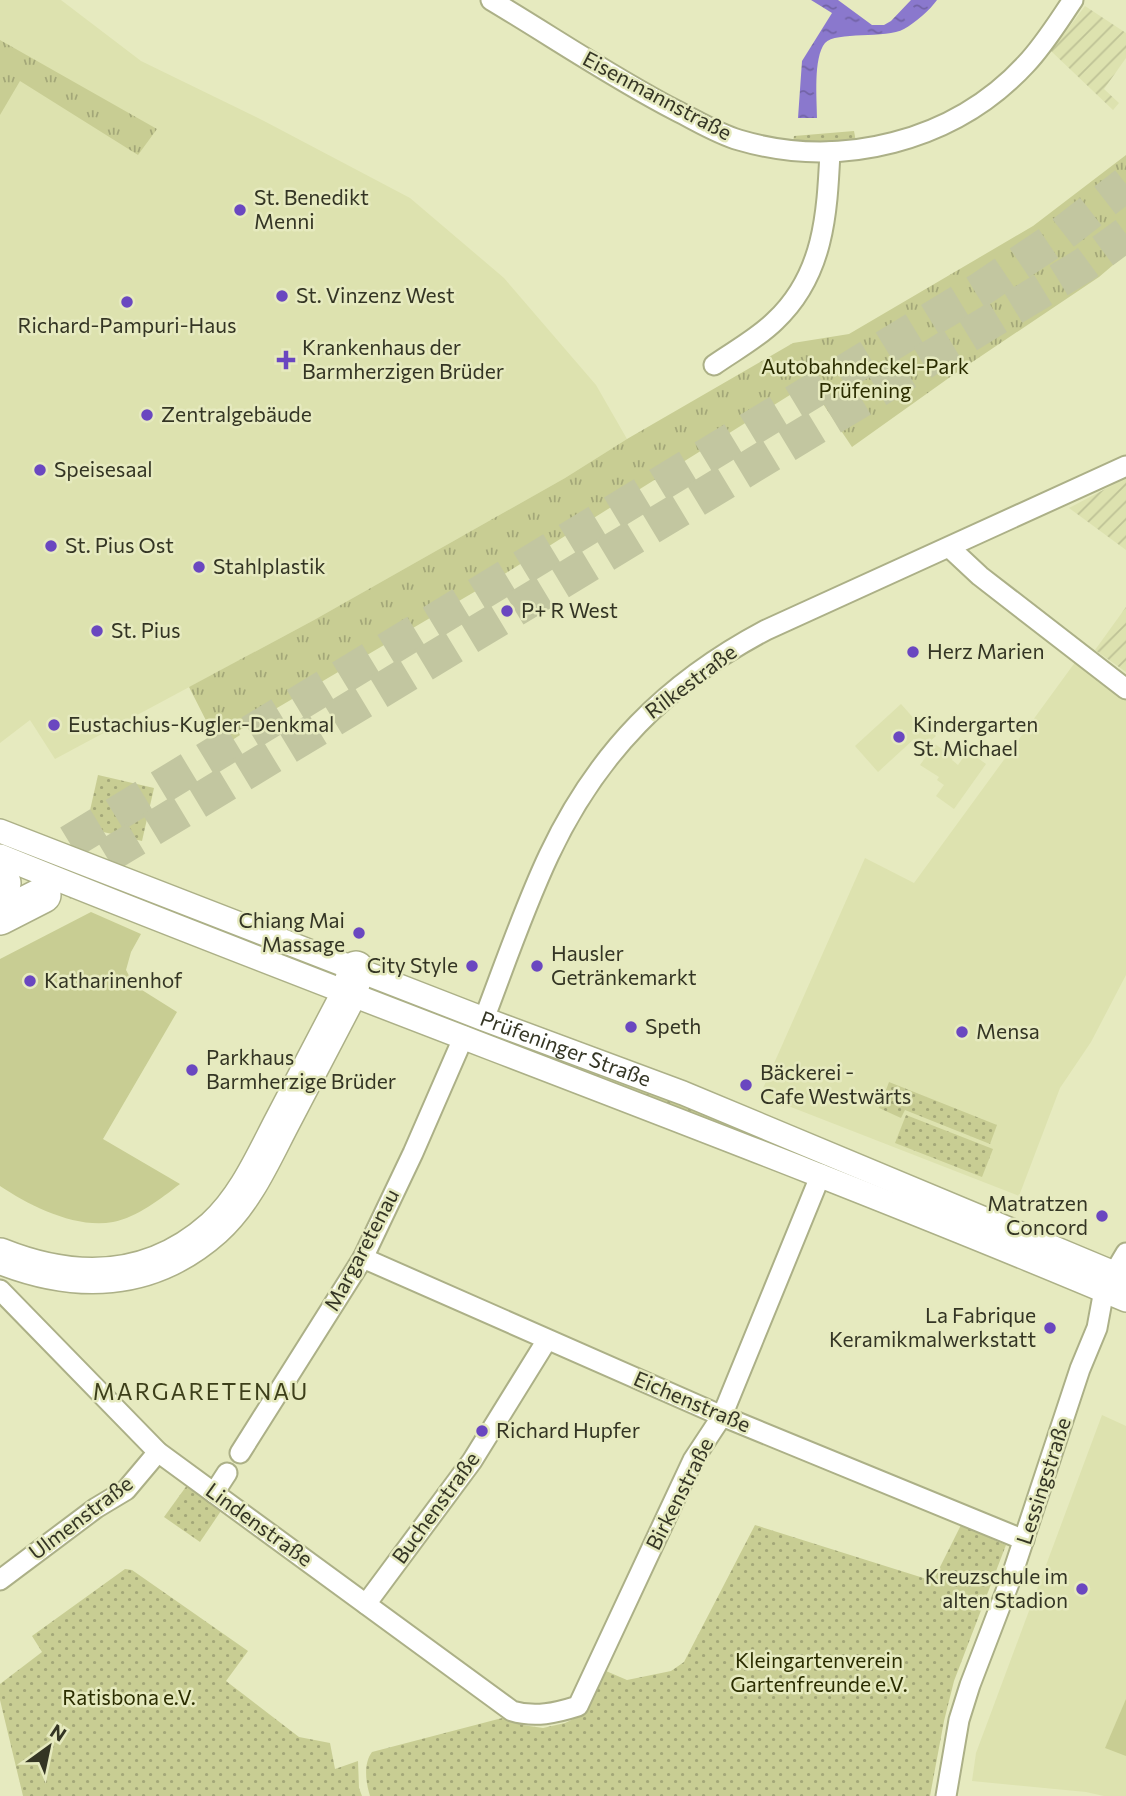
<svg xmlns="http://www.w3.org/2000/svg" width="1126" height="1796" viewBox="0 0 1126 1796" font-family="Commissioner,sans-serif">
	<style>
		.built { fill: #dde2af }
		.industrial { fill: url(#industrial-furrows) }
		.grass { fill: url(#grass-dots) }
		.park { fill: url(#park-tufts) }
		.pitch { fill: #c8cd93 }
		.water { fill: url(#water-ripples) }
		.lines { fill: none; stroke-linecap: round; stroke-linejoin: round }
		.motorway-tunnel { stroke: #c2c6a0; stroke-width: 35; stroke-dasharray: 35 18; stroke-linecap: butt }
		.minor-casing { stroke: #acb087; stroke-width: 23 }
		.tertiary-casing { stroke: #acb087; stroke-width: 26 }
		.motorway-casing { stroke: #acb087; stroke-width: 38 }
		.minor { stroke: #fff; stroke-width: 19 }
		.tertiary { stroke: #fff; stroke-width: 23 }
		.motorway { stroke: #fff; stroke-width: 35 }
		.poi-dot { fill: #6a47c0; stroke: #e6eabf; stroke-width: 2.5 }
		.labels { text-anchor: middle; stroke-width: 5; stroke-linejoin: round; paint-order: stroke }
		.street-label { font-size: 21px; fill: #343524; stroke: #e6eabf }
		.poi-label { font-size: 21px; fill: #343524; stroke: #e6eabf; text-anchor: start }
		.park-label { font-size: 21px; fill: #2b2d00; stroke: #e6eabf }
		.neighbourhood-label { font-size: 23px; letter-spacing: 2px; fill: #3d3f1a; stroke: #e6eabf }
	</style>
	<defs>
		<pattern id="industrial-furrows" width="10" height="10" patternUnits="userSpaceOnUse" patternTransform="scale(1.75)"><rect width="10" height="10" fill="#dde2af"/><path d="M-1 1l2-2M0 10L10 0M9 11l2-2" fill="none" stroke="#bec296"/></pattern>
		<pattern id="grass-dots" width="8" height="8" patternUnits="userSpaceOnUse" patternTransform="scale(1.75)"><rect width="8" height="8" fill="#c8cd93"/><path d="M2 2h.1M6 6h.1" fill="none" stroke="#a3a778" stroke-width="1.8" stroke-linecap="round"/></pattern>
		<pattern id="park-tufts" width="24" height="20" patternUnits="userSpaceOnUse" patternTransform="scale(1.75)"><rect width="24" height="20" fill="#c8cd93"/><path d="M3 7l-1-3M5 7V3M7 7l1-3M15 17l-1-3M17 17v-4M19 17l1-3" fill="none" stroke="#a3a778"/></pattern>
		<pattern id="water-ripples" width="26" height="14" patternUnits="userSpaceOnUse" patternTransform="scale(1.75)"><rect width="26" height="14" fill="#8a78cd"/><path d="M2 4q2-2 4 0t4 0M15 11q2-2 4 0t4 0" fill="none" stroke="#7263a6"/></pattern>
	</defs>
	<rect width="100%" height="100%" fill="#e6eabf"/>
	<g class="built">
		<path d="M0,0h61l80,61 123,60 146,77 94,80 92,107 31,54 -62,39 -251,142 -259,139 -25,-39 -30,23z"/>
		<path d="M1076,661l50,40v274l-35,67 -31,46 -41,108 -259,-101 105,-237 49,25z"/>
		<path d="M901,704l23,26 4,-3 8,9 -14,12 -8,-9 -36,33 -23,-26z"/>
		<path d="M935,744l18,13 -1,3 6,5 10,-14 18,13 -32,45 -18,-13 8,-11 -7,-5 2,-3 -19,-12z"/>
		<path d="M1102,1415l24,11v370h-22l-18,-4 -114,-11 4,-28z"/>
	</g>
	<g class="industrial">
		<path d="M1085,6l41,27v25l-22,31 15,14 -6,7 -62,-59z"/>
		<path d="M1126,478v72l-57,-42z"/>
		<path d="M1126,607v65l-31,-22z"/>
	</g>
	<g class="grass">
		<path d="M854,131l2,11 -63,1 1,-7z"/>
		<path d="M98,775l56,13 -12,53 -56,-13z"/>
		<path d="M380,989l236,87 328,137 -565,-221z"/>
		<path d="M889,1082l108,43 -7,19 -85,-34 -4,8 -22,-10z"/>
		<path d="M906,1115l87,34 -11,28 -87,-34z"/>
		<path d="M193,1477l34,25 -27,40 -36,-25z"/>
		<path d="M755,1525l178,56 28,-56 45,20 -52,136 -10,40 -14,75h-560c-4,-13 -7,-32 2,-44l134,-35 16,8 21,3 22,-5 21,-10 20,-42 21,9 44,-9 13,-9z"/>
		<path d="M125,1569l7,1 116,81 -22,30 73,56 31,6 5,26 23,-8 1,27 3,8h-339l-23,-96v-16l42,-32 -10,-16z"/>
	</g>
	<g class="park">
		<path d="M0,40l157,89 -19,26 -118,-74 -20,34z"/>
		<path d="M1126,155v99l-27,23 -146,98 -101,72 -43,-64 -311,195 -260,153 2,4 -20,13 -31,-61 125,-67 251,-142 62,-39 166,-96 56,-9 184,-108z"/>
	</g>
	<g class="pitch">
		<path d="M91,912l50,22 -10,18 -5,18 8,15 43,27 -74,127 77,45c-20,15 -42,33 -67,38 -37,7 -83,-16 -113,-36v-227z"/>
		<path d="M1126,1699v57l-21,-8z"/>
	</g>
	<path class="water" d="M811,0h27l34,25h12l7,-4 20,-21h26c-7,10 -22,23 -33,29 -18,10 -68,2 -79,14 -12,15 -8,56 -8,75h-19l4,-57 30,-48z"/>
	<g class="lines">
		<g class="motorway-tunnel">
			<path d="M24,870l957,-581 77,-52 68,-53"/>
			<path d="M61,884l1023,-619 42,-31"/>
		</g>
		<defs>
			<g id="minor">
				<path d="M491,0c62,37 122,78 186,111 20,10 41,23 62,29 101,30 215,2 287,-76 18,-19 32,-42 47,-64"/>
				<path d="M714,365c20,-14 44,-27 61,-44 49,-46 52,-107 55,-169"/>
				<path d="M950,548l30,28 146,113"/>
				<path d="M484,1019c21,-55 40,-111 65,-164 48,-102 117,-172 217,-225l360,-164"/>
				<path d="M363,1258l359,158 302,124"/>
				<path d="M0,1290l158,162 354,259c23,7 44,2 66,-5l115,-246 29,-44 99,-242"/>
				<path d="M240,1453l123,-195 50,-105 51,-117"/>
				<path d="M214,1493l13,-20"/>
				<path d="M0,1580l96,-72 30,-18 32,-38"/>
				<path d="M366,1604l106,-143 75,-121"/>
				<path d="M946,1796l13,-76 11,-35 41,-107 69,-209 17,-41 7,-38 22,-37"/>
			</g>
			<g id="tertiary">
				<path id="s1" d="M0,831l484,188 199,74 443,185"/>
				<path d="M0,856c374,152 754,287 1126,444"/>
			</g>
			<g id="motorway">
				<path d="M0,884l3,-1"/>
				<path d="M0,917l43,-22"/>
				<path d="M0,1256c75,30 150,29 214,-28 30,-27 48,-67 66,-102 23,-44 46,-88 69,-132l7,-25"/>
			</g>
		</defs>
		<use href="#minor" class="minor-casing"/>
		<use href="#tertiary" class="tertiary-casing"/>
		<use href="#motorway" class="motorway-casing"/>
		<use href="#minor" class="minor"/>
		<use href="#tertiary" class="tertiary"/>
		<use href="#motorway" class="motorway"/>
	</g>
	<g class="poi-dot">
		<circle cx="240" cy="210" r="7"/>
		<circle cx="282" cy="296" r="7"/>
		<circle cx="127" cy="302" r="7"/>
		<path d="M282.5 349.5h7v7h7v7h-7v7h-7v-7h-7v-7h7z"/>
		<circle cx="147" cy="415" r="7"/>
		<circle cx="40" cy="470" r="7"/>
		<circle cx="51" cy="546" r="7"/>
		<circle cx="199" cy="567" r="7"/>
		<circle cx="507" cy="611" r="7"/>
		<circle cx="97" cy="631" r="7"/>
		<circle cx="913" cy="652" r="7"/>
		<circle cx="54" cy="725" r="7"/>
		<circle cx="899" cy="737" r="7"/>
		<circle cx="359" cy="933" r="7"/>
		<circle cx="472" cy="966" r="7"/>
		<circle cx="537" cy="966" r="7"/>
		<circle cx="30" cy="981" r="7"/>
		<circle cx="631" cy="1027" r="7"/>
		<circle cx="962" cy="1032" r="7"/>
		<circle cx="192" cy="1070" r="7"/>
		<circle cx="746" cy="1085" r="7"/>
		<circle cx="1102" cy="1216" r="7"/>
		<circle cx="1050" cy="1328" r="7"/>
		<circle cx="482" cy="1431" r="7"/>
		<circle cx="1082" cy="1589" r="7"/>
	</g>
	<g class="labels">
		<g class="street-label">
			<text transform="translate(657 96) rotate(28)" y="7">Eisenmannstraße</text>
			<text transform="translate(691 682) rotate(-37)" y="7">Rilkestraße</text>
			<text dy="7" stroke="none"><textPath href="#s1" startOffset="606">Prüfeninger Straße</textPath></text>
			<text transform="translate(362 1250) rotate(-62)" y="7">Margaretenau</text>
			<text transform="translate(692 1402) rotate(23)" y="7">Eichenstraße</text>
			<text transform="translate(1044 1481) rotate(-72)" y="7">Lessingstraße</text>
			<text transform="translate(680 1494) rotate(-63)" y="7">Birkenstraße</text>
			<text transform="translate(436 1508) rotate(-54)" y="7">Buchenstraße</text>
			<text transform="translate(81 1518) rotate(-37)" y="7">Ulmenstraße</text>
			<text transform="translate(259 1525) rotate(36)" y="7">Lindenstraße</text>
		</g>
		<g class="poi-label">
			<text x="254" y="205">St. Benedikt<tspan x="254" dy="24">Menni</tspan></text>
			<text x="296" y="303">St. Vinzenz West</text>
			<text x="127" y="333" text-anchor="middle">Richard-Pampuri-Haus</text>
			<text x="302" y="355">Krankenhaus der<tspan x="302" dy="24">Barmherzigen Brüder</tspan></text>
			<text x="161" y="422">Zentralgebäude</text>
			<text x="54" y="477">Speisesaal</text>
			<text x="65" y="553">St. Pius Ost</text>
			<text x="213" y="574">Stahlplastik</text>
			<text x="521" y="618">P+ R West</text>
			<text x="111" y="638">St. Pius</text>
			<text x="927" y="659">Herz Marien</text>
			<text x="68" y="732">Eustachius-Kugler-Denkmal</text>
			<text x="913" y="732">Kindergarten<tspan x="913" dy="24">St. Michael</tspan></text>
			<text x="345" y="928" text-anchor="end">Chiang Mai<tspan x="345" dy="24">Massage</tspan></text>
			<text x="551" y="961">Hausler<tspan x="551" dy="24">Getränkemarkt</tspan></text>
			<text x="458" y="973" text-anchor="end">City Style</text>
			<text x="44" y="988">Katharinenhof</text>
			<text x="645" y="1034">Speth</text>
			<text x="976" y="1039">Mensa</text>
			<text x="206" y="1065">Parkhaus<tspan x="206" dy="24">Barmherzige Brüder</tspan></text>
			<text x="760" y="1080">Bäckerei -<tspan x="760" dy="24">Cafe Westwärts</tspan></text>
			<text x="1088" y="1211" text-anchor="end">Matratzen<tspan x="1088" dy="24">Concord</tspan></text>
			<text x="1036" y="1323" text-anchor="end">La Fabrique<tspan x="1036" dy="24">Keramikmalwerkstatt</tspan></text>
			<text x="496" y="1438">Richard Hupfer</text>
			<text x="1068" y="1584" text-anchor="end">Kreuzschule im<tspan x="1068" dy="24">alten Stadion</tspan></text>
		</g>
		<g class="park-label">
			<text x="865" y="374">Autobahndeckel-Park<tspan x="865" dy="24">Prüfening</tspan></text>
			<text x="819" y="1668">Kleingartenverein<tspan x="819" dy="24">Gartenfreunde e.V.</tspan></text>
			<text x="129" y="1705">Ratisbona e.V.</text>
		</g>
		<g class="neighbourhood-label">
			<text x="201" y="1400">MARGARETENAU</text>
		</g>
	</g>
	<g transform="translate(49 1747) rotate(33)" stroke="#e6eabf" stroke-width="5" paint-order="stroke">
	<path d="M0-5L12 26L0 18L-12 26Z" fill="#343524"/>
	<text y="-10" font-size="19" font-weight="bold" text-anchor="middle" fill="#343524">N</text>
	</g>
</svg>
